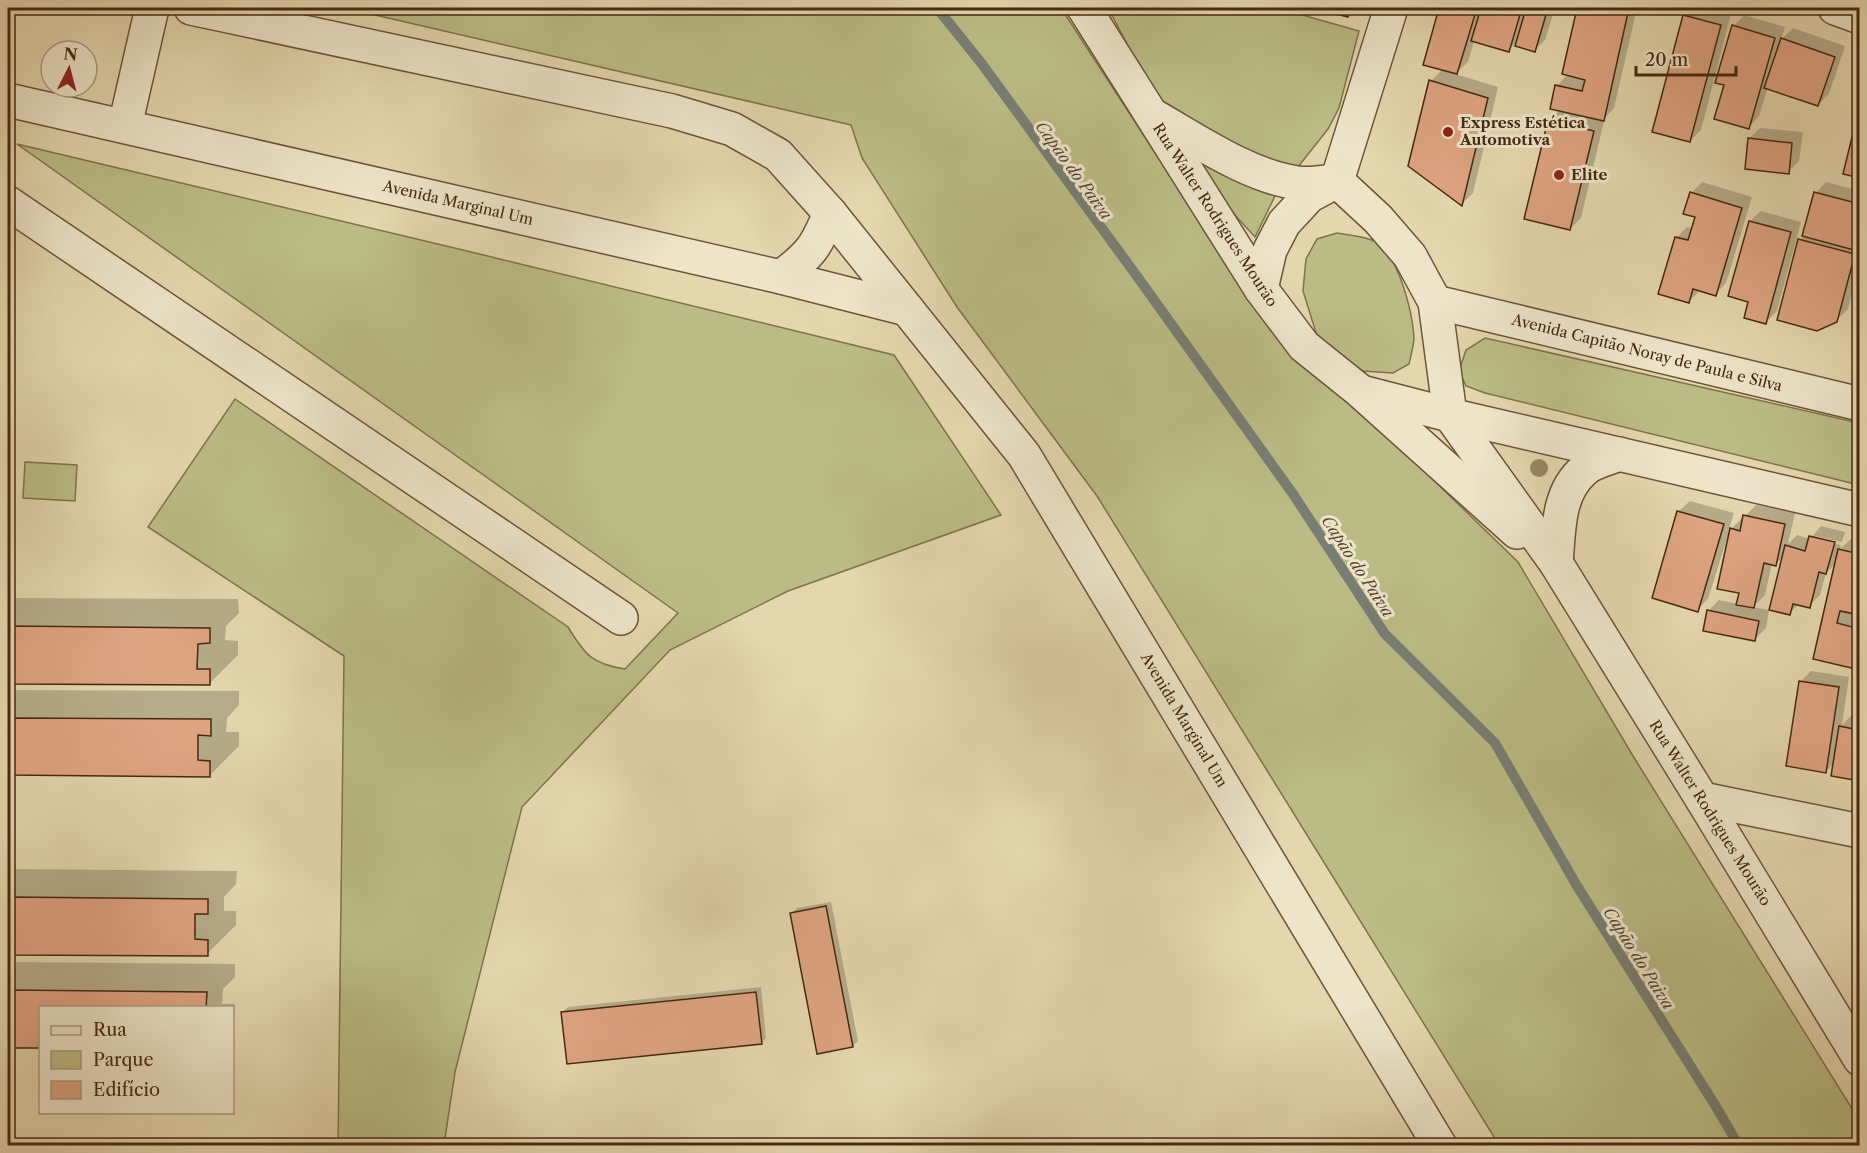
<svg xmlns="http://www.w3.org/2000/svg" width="1867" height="1153" viewBox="0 0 1867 1153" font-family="'Libre Caslon Text',serif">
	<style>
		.green { fill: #bbbc85; stroke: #81724b; stroke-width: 1.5 }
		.shadow { fill: #0003 }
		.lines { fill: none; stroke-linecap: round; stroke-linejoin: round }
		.stream { stroke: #787e73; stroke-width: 10 }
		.building { fill: #dea381; stroke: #472911; stroke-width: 1.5 }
		.minor-casing { stroke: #6e5438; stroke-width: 36 }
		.minor { stroke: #ede4ca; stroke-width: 33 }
		.tree { fill: #9a8764 }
		.poi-dot { fill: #8f2418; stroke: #ede4ca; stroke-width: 2 }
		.labels { text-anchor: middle; stroke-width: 6; stroke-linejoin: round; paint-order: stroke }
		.poi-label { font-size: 15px; font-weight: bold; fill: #472911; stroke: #ede4ca; text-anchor: start }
		.street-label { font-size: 15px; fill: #472911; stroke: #ede4ca }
		.water-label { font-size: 16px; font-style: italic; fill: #574532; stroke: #ede4ca }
	</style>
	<rect width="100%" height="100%" fill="#e4d6ad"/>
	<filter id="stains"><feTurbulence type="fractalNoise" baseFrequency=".00333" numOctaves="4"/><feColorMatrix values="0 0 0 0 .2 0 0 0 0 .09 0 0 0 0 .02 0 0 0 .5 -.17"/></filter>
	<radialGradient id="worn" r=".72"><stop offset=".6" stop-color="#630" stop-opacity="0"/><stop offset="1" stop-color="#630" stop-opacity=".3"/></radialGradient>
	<g class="green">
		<path d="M345,8h716l195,300 262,254 115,194 226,364v25h-360l-402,-649 -140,-189 -95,-149 -11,-33z"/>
		<path d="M1108,8h170l81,23 -20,77 -11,21 -53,67 -20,41 -33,-36 -65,-101z"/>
		<path d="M17,144l450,107 427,104 107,160 -213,76 -118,59 -148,157 -67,265 -11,73h-106l6,-489 -196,-129 87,-128 333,228c17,28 24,37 57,42l53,-56z"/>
		<path d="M1337,233c11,2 36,4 44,12 19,19 31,65 33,92 0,8 -3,18 -5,27l-16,9 -30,-2 -18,-9 -18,-12 -10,-14 -14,-45 3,-32 11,-20z"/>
		<path d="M1485,338l374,85v62l-374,-92 -19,-7 -7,-15 7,-21z"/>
		<path d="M25,462l52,3 -2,36 -52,-3z"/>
	</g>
	<g class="shadow">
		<path d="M1318,8h38l-8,8z"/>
		<path d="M1441,8h114l-10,32 -11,11 -16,-10 -10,9 -34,-9 -6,21 -13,12 43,13 -25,106 -11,11 -31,-123 12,-12 -19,-5z"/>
		<path d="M1578,8h59l-23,100 -11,12 1,1 -23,97 -11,11 -21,-108 11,-11 -3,-24 11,-12 -4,-1z"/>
		<path d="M1692,8h13l26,6 -30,116 -11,11 -6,-125z"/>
		<path d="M1744,15l41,12 -4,13 12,-12 52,18 -16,48 -11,11 -50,-18 -9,29 -10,11 -23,-43 8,-58z"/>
		<path d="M1760,128l43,4 -4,29 -11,11 -39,-33z"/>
		<path d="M1702,182l50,15 -26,86 -11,11 -14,-4 -12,11 -13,-63 11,-11 6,1 4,-12 -6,-23z"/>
		<path d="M1826,182l34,9v74l-12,44 -12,12 -36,-81 4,-4 12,-43z"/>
		<path d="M1761,211l40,11 -24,89 -11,11 -16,-21v-80z"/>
		<path d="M1690,501l44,12 -6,19 14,-14 2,1 1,-3 11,-11 39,8 -7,31 9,-9 13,4 11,-13 24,6 -3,10 -27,-6v3l26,6 -1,4 11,-10 9,2v127l-46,-10 23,-96 -11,11 -6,22 -11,11 -10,-2 -10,9 -5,-57 -8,8 -4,-1 -7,32 -12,12 16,3 -3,18 -11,11 -47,-28 11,-11 19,4 2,-12 -10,-57h-2l-20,64 -11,11 -44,-13 26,-86z"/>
		<path d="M8,598l230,1 1,14 -13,13 -1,14 13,1v14l-29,29 -201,-2z"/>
		<path d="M1811,671l38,6 -7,48 9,-9 9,1v62l-25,-17 -9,9 -26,-89z"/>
		<path d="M8,690l231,1v14l-12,13 -1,14h13v14l-29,29 -202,-1z"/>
		<path d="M8,869l229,2 -1,13 -12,13v14h12v14l-29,29 -199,-1z"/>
		<path d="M831,902l27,139 -5,5 -62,-133 6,-5z"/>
		<path d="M8,962l227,2v13l-12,12 -1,15h13v14l-3,2v-12h-192v38h-32z"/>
		<path d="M761,987l5,51 -5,5 -198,-31 5,-5z"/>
		<path d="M8,1139l217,2v5h-217z"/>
	</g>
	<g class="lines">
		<path class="stream" d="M937,8l45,56 157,215 154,215 92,140 110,109 82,143 138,219 24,41"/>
	</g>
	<g class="building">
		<path d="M1313,8h38l-3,9z"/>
		<path d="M1439,8h38l-20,66 -34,-9z"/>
		<path d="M1481,8h41l-13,44 -38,-11z"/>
		<path d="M1526,8h22l-13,44 -20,-6z"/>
		<path d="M1577,8h52l-25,113 -54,-12 5,-24 27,6 3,-11 -23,-6z"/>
		<path d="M1683,15l38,10 -31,117 -38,-10z"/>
		<path d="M1732,25l43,13 -26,91 -35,-10 10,-34 -9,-2z"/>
		<path d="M1781,38l54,19 -17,49 -54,-18z"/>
		<path d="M1429,80l59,18 -26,108 -54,-40z"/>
		<path d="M1860,104v74l-17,-4z"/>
		<path d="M1548,120l46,11 -24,99 -46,-11z"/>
		<path d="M1748,138l44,5 -3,31 -44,-5z"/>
		<path d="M1690,192l52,16 -26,88 -23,-7 -4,14 -31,-9 17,-57 13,3 7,-23 -12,-3z"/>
		<path d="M1814,192l46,12v25l-6,21 -52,-14z"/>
		<path d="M1749,221l42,11 -25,92 -22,-6 4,-16 -20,-6z"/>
		<path d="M1798,239l57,15 -18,68 -20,9 -40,-11z"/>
		<path d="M1677,511l47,13 -26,88 -46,-14z"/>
		<path d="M1743,515l42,9 -9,42 -12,-3 -10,45 -18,-3 3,-12 -22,-4 13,-61 10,3z"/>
		<path d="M1809,536l26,6 -9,32 -7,-2 -9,36 -17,-4 -3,11 -21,-5 16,-65 20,6z"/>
		<path d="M1838,549l22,5v61l-20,-4 -3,12 23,6v41l-47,-11z"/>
		<path d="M1707,610l52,11 -4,20 -52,-10z"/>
		<path d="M8,626l202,2v15l-12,1 -1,25h13v16l-202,-1z"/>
		<path d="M1799,681l40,6 -13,86 -40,-7z"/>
		<path d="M8,718l203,1v17l-13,-1v25l12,1v16l-202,-2z"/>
		<path d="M1860,725v56l-29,-5 8,-50 20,4z"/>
		<path d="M8,897l200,2v15h-13v25l13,1v16l-200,-1z"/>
		<path d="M826,906l27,141 -36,7 -27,-141z"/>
		<path d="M8,990l199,2 -1,16h-166v40h-32z"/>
		<path d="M756,992l6,52 -195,20 -6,-52z"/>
	</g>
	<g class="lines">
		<defs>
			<g id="minor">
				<path d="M191,8l481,103 60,18 46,26 52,58 194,242 416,691"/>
				<path d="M1084,8l177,281 43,57 56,45 157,141"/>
				<path d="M1835,8l25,9"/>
				<path d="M8,100l773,177 126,32"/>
				<path d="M1154,116c42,24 96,61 144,67 12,2 25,-1 38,-2"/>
				<path d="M125,126l27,-118"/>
				<path d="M1337,181l41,38 32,37 25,46 15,113 106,148 146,236 158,260"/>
				<path d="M8,203l613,415"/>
				<path d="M781,277c30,-23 35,-30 49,-64"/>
				<path d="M1261,289l9,-39 14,-27 25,-27 28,-15 54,-173"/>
				<path d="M1435,302l425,102"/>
				<path d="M1365,393l85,22 410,95"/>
				<path d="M1556,563c3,-32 1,-70 28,-93 8,-8 24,-11 35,-16"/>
				<path d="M1702,799l158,32"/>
			</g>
		</defs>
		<use href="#minor" class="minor-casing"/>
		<use href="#minor" class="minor"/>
	</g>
	<circle class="tree" cx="1539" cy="468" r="9"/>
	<g class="poi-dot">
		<circle cx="1448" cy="132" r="6"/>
		<circle cx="1559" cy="175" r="6"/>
	</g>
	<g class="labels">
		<g class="poi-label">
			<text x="1460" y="128">Express Estética<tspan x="1460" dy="17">Automotiva</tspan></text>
			<text x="1571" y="180">Elite</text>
		</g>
		<g class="street-label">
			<text transform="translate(458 203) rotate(13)" y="5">Avenida Marginal Um</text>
			<text transform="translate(1215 215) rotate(57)" y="5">Rua Walter Rodrigues Mourão</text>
			<text transform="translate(1647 353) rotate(14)" y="5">Avenida Capitão Noray de Paula e Silva</text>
			<text transform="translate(1184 720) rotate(59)" y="5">Avenida Marginal Um</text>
			<text transform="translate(1710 813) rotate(58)" y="5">Rua Walter Rodrigues Mourão</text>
		</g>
		<g class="water-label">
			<text transform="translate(1074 170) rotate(54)" y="6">Capão do Paiva</text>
			<text transform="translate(1358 566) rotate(57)" y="6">Capão do Paiva</text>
			<text transform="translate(1639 958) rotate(58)" y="6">Capão do Paiva</text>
		</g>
	</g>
	<rect width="1867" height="1153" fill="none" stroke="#e4d6ad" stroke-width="30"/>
	<rect x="9" y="9" width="1849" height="1135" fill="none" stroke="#472911" stroke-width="3"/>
	<rect x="15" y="15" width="1837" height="1123" fill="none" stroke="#472911" stroke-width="1.5"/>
	<rect x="39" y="1006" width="195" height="108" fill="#ede4ca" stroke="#ab9980" stroke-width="1.5"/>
	<rect x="51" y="1026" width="30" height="9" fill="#ede4ca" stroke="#ab9980" stroke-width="1.5"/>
	<text x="93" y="1036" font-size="18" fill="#472911">Rua</text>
	<rect x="51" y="1051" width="30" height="18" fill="#bbbc85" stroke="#ab9980" stroke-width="1.5"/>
	<text x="93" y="1066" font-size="18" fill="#472911">Parque</text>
	<rect x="51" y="1081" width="30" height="18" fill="#dea381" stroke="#ab9980" stroke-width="1.5"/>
	<text x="93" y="1096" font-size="18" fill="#472911">Edifício</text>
	<g transform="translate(69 69) rotate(6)"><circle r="28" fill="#ede4ca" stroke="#ab9980" stroke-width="1.5"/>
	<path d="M0-4.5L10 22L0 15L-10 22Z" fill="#8f2418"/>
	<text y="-9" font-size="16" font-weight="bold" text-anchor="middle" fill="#472911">N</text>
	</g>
	<path d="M1636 66v9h100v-9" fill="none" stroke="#472911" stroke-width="3"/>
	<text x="1645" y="66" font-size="18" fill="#472911" stroke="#ede4ca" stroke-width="4.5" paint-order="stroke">20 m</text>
	<rect width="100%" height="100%" filter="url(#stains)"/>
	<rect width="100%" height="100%" fill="url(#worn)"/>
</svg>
